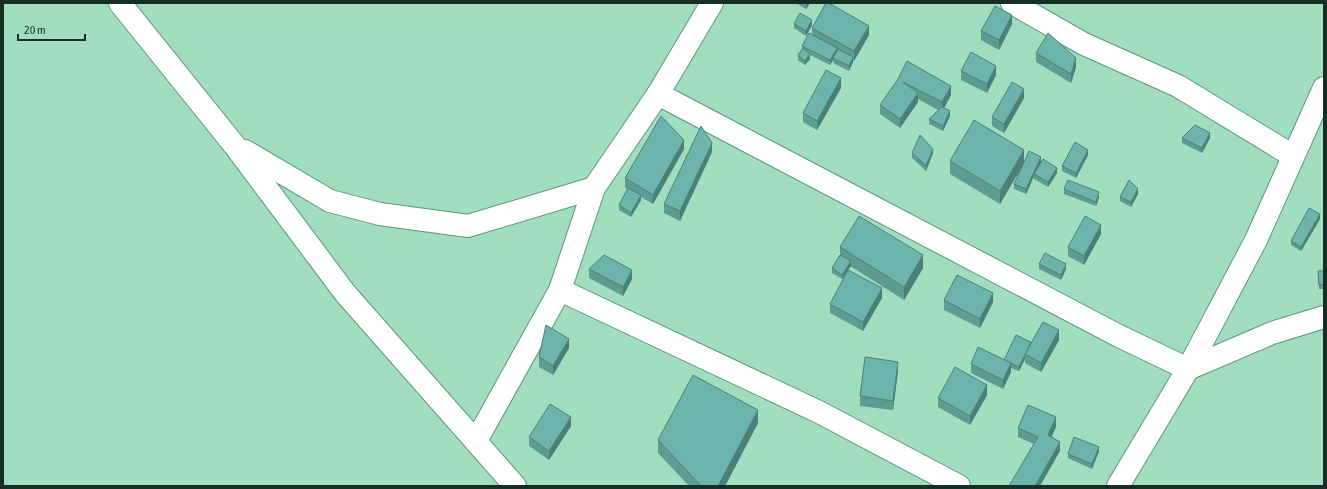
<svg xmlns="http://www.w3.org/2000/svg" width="1327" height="489" viewBox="0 0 1327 489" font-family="'Asap Condensed',sans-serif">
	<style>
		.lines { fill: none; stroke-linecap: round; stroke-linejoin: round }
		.minor-casing { stroke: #5c977c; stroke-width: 24 }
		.minor { stroke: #fff; stroke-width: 22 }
		.wall { fill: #5e9c92 }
		.shaded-wall { fill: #4c7f77 }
		.building { fill: #6db5aa; stroke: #4c7f77 }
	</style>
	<rect width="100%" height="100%" fill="#a1dec0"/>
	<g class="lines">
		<defs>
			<g id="minor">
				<path d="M120,3l115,143 110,147 170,193"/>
				<path d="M1012,3l72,41 94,42 115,70"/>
				<path d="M658,94l461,242 69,33 84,-36 52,-16"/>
				<path d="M245,151l85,50 50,13 88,12 126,-38 64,-94 54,-91"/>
				<path d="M594,188l-34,102 259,122 140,74"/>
				<path d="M476,441l84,-151"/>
				<path d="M1118,486l70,-117 68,-129 68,-152"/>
			</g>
		</defs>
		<use href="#minor" class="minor-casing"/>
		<use href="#minor" class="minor"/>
	</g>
	<g class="wall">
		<path d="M796,3h14l-4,6z"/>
		<path d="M794,24l18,1 -6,11 -12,-8z"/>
		<path d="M1012,24l-13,26 -18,-10v-9z"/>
		<path d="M812,28l57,7 -15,26 -1,-1v2l-4,9 -16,-8v-3l-3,5 -20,-10v4l-5,6 -7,-5v-5l4,-5v-4l10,-11z"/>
		<path d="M1036,53l40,14 -5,16 -35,-21z"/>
		<path d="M961,71l35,4 -9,18 -26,-13z"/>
		<path d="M898,79l53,16 -7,13 6,8 -7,15 -14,-7v-5l9,-9 -20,-11v3l-18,26 -20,-14v-9z"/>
		<path d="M841,88l-24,42 -14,-8v-9z"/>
		<path d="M1024,98l-20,35 -12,-7v-9z"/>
		<path d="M1182,138h28l-8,15 -20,-10z"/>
		<path d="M684,149l-31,55 -12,-7v3l-10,17 -12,-7v-5l9,-16 -3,-1v-10z"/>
		<path d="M712,152l-32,69 -16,-8v-9z"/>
		<path d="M912,153h21l-7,18 -14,-13z"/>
		<path d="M1088,155l-12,23 -14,-7v-5z"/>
		<path d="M950,161h74l17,1 -1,3 17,8 -9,14 -14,-8v-3l-8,18 -12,-5v-5l6,-14 -20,34 -50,-30z"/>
		<path d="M1064,189l35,8 -3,9 -32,-12z"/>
		<path d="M1138,194l-7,13 -11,-6v-4z"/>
		<path d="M1320,219l-19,32 -10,-6v-4z"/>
		<path d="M1101,234l-17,31 -16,-9v-9z"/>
		<path d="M840,247l83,21 -19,32 -54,-34 -8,13 -10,-6v-5l8,-13z"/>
		<path d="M1039,264l27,5 -5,11 -22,-11z"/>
		<path d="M589,269l43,10 -9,17 -34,-18z"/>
		<path d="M1324,271v18h-5l-1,-13z"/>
		<path d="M882,298l-19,33 -33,-18v-9z"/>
		<path d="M944,300l49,2 -13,26 -36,-18z"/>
		<path d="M1059,340l-18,32 -16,-9v-4l-6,12 -8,-3v4l-8,17 -32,-16v-9l33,-4 27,-17z"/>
		<path d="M569,348l-16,27 -14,-8v-10z"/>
		<path d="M898,371l-5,39 -33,-4v-10z"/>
		<path d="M987,395l-17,30 -32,-18v-9z"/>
		<path d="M758,423l-33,63h-36l-31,-33v-13z"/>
		<path d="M571,426l-22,34 -20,-14v-9z"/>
		<path d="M1056,427l-4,9 8,15 -26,-7 -16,-7v-9z"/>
		<path d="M1099,451l-7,18 -24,-11v-4z"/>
	</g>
	<g class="shaded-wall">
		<path d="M807,3h3l-4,6v-5z"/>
		<path d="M1012,15v9l-13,26v-10z"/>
		<path d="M812,20v5l-6,11v-5z"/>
		<path d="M869,26v9l-15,26v-10z"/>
		<path d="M837,48v4l-4,6v2l-3,5v-5z"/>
		<path d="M810,54v5l-5,6v-4z"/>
		<path d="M853,57v5l-4,9v-5z"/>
		<path d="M1076,58v9l-5,16v-9z"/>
		<path d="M996,66v9l-9,18v-9z"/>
		<path d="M841,78v10l-24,42v-9z"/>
		<path d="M951,86v9l-9,17v-10z"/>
		<path d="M1024,89v9l-20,35v-9z"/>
		<path d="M918,93v9l-18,26v-9z"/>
		<path d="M950,111v5l-7,15v-5z"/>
		<path d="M1210,133v5l-8,15v-5z"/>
		<path d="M684,140v9l-31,55v-9z"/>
		<path d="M712,143v9l-32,69v-10z"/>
		<path d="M933,149v4l-7,18v-5z"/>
		<path d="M1024,150v13l-24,41v-13z"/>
		<path d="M1088,150v5l-12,23v-5z"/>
		<path d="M1041,157v5l-6,12h-1v2l-8,18v-5z"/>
		<path d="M1057,168v5l-9,14v-5z"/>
		<path d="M1138,189v5l-7,13v-5z"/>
		<path d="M1099,192v5l-3,9v-4z"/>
		<path d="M641,195v5l-10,17v-4z"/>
		<path d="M1320,214v5l-19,32v-4z"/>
		<path d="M1101,225v9l-17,31v-9z"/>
		<path d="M923,255v13l-19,32v-13z"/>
		<path d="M851,261v5l-9,13v-4z"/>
		<path d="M1066,264v5l-5,11v-5z"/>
		<path d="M632,270v9l-9,17v-9z"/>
		<path d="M882,288v10l-19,33v-9z"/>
		<path d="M993,293v9l-13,26v-9z"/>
		<path d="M1059,330v10l-18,32v-9z"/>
		<path d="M569,339v9l-16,27v-9z"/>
		<path d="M1025,354v5l-6,12v-4z"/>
		<path d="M898,362v9l-5,39v-9z"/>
		<path d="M1011,363v9l-8,17v-9z"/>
		<path d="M987,385v10l-17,30v-9z"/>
		<path d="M758,410v13l-33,63h-7z"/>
		<path d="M571,417v9l-22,34v-9z"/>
		<path d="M1056,417v10l-8,17v-9z"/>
		<path d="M1060,442v9l-20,35h-5z"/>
		<path d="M1099,447v4l-7,18v-5z"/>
	</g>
	<g class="building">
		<path d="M826,3h3l40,23 -15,25 -42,-23z"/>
		<path d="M995,6l17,9 -13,25 -18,-9z"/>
		<path d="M800,13l12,7 -6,11 -12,-7z"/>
		<path d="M809,33l28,15 -7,12 -28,-14z"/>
		<path d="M1048,33l28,25 -5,16 -35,-21z"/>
		<path d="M803,48l7,6 -5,7 -7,-6z"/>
		<path d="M838,49l15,8 -4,9 -16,-8z"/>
		<path d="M971,52l25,14 -9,18 -26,-13z"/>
		<path d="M907,61l44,25 -9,16 -39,-20 15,11 -18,26 -20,-14 18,-26z"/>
		<path d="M826,70l15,8 -24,43 -14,-8z"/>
		<path d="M1012,82l12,7 -20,35 -12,-7z"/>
		<path d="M942,107l8,4 -7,15 -14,-7z"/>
		<path d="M661,116l23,24 -31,55 -28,-17z"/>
		<path d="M974,120l50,30 -24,41 -50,-30z"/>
		<path d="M1195,125l15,8 -8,15 -20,-10z"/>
		<path d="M701,126l11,17 -32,68 -16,-7z"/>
		<path d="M920,135l13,14 -7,17 -14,-13z"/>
		<path d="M1075,142l13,8 -12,23 -14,-7z"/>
		<path d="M1029,151l12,6 -15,32 -12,-5z"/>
		<path d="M1043,159l14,9 -9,14 -14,-8z"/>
		<path d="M1068,180l31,12 -3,10 -32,-13z"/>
		<path d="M1129,180l9,9 -7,13 -11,-5z"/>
		<path d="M628,188l13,7 -10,18 -12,-8z"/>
		<path d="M1309,208l11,6 -19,33 -10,-6z"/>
		<path d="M859,216l64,39 -19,32 -64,-40z"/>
		<path d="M1085,216l16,9 -17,31 -16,-9z"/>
		<path d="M1045,253l21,11 -5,11 -22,-11z"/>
		<path d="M604,255l28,15 -9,17 -34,-18z"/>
		<path d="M840,255l11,6 -9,14 -10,-7z"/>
		<path d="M848,270l34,18 -19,34 -33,-18z"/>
		<path d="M1318,271h6v13l-5,1z"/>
		<path d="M957,275l36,18 -13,26 -36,-19z"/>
		<path d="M1043,322l16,8 -18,33 -16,-9z"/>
		<path d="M546,325l23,14 -16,27 -14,-9z"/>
		<path d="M1016,335l15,7 -12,25 -15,-7z"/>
		<path d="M978,347l33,16 -8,17 -32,-16z"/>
		<path d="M865,357l33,5 -5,39 -33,-5z"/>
		<path d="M955,367l32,18 -17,31 -32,-18z"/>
		<path d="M693,375l65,35 -40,76h-17l-43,-46z"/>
		<path d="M550,404l21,13 -22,34 -20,-14z"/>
		<path d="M1028,405l28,12 -8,18 12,7 -25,44h-26l29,-49 -20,-9z"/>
		<path d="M1074,437l25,10 -7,17 -24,-10z"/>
	</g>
	<rect width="1327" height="489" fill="none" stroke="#162e23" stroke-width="8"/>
	<path d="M18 34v6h67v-6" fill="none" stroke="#162e23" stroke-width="2"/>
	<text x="24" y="34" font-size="12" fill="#162e23" stroke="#a1dec0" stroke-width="3" paint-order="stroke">20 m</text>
</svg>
